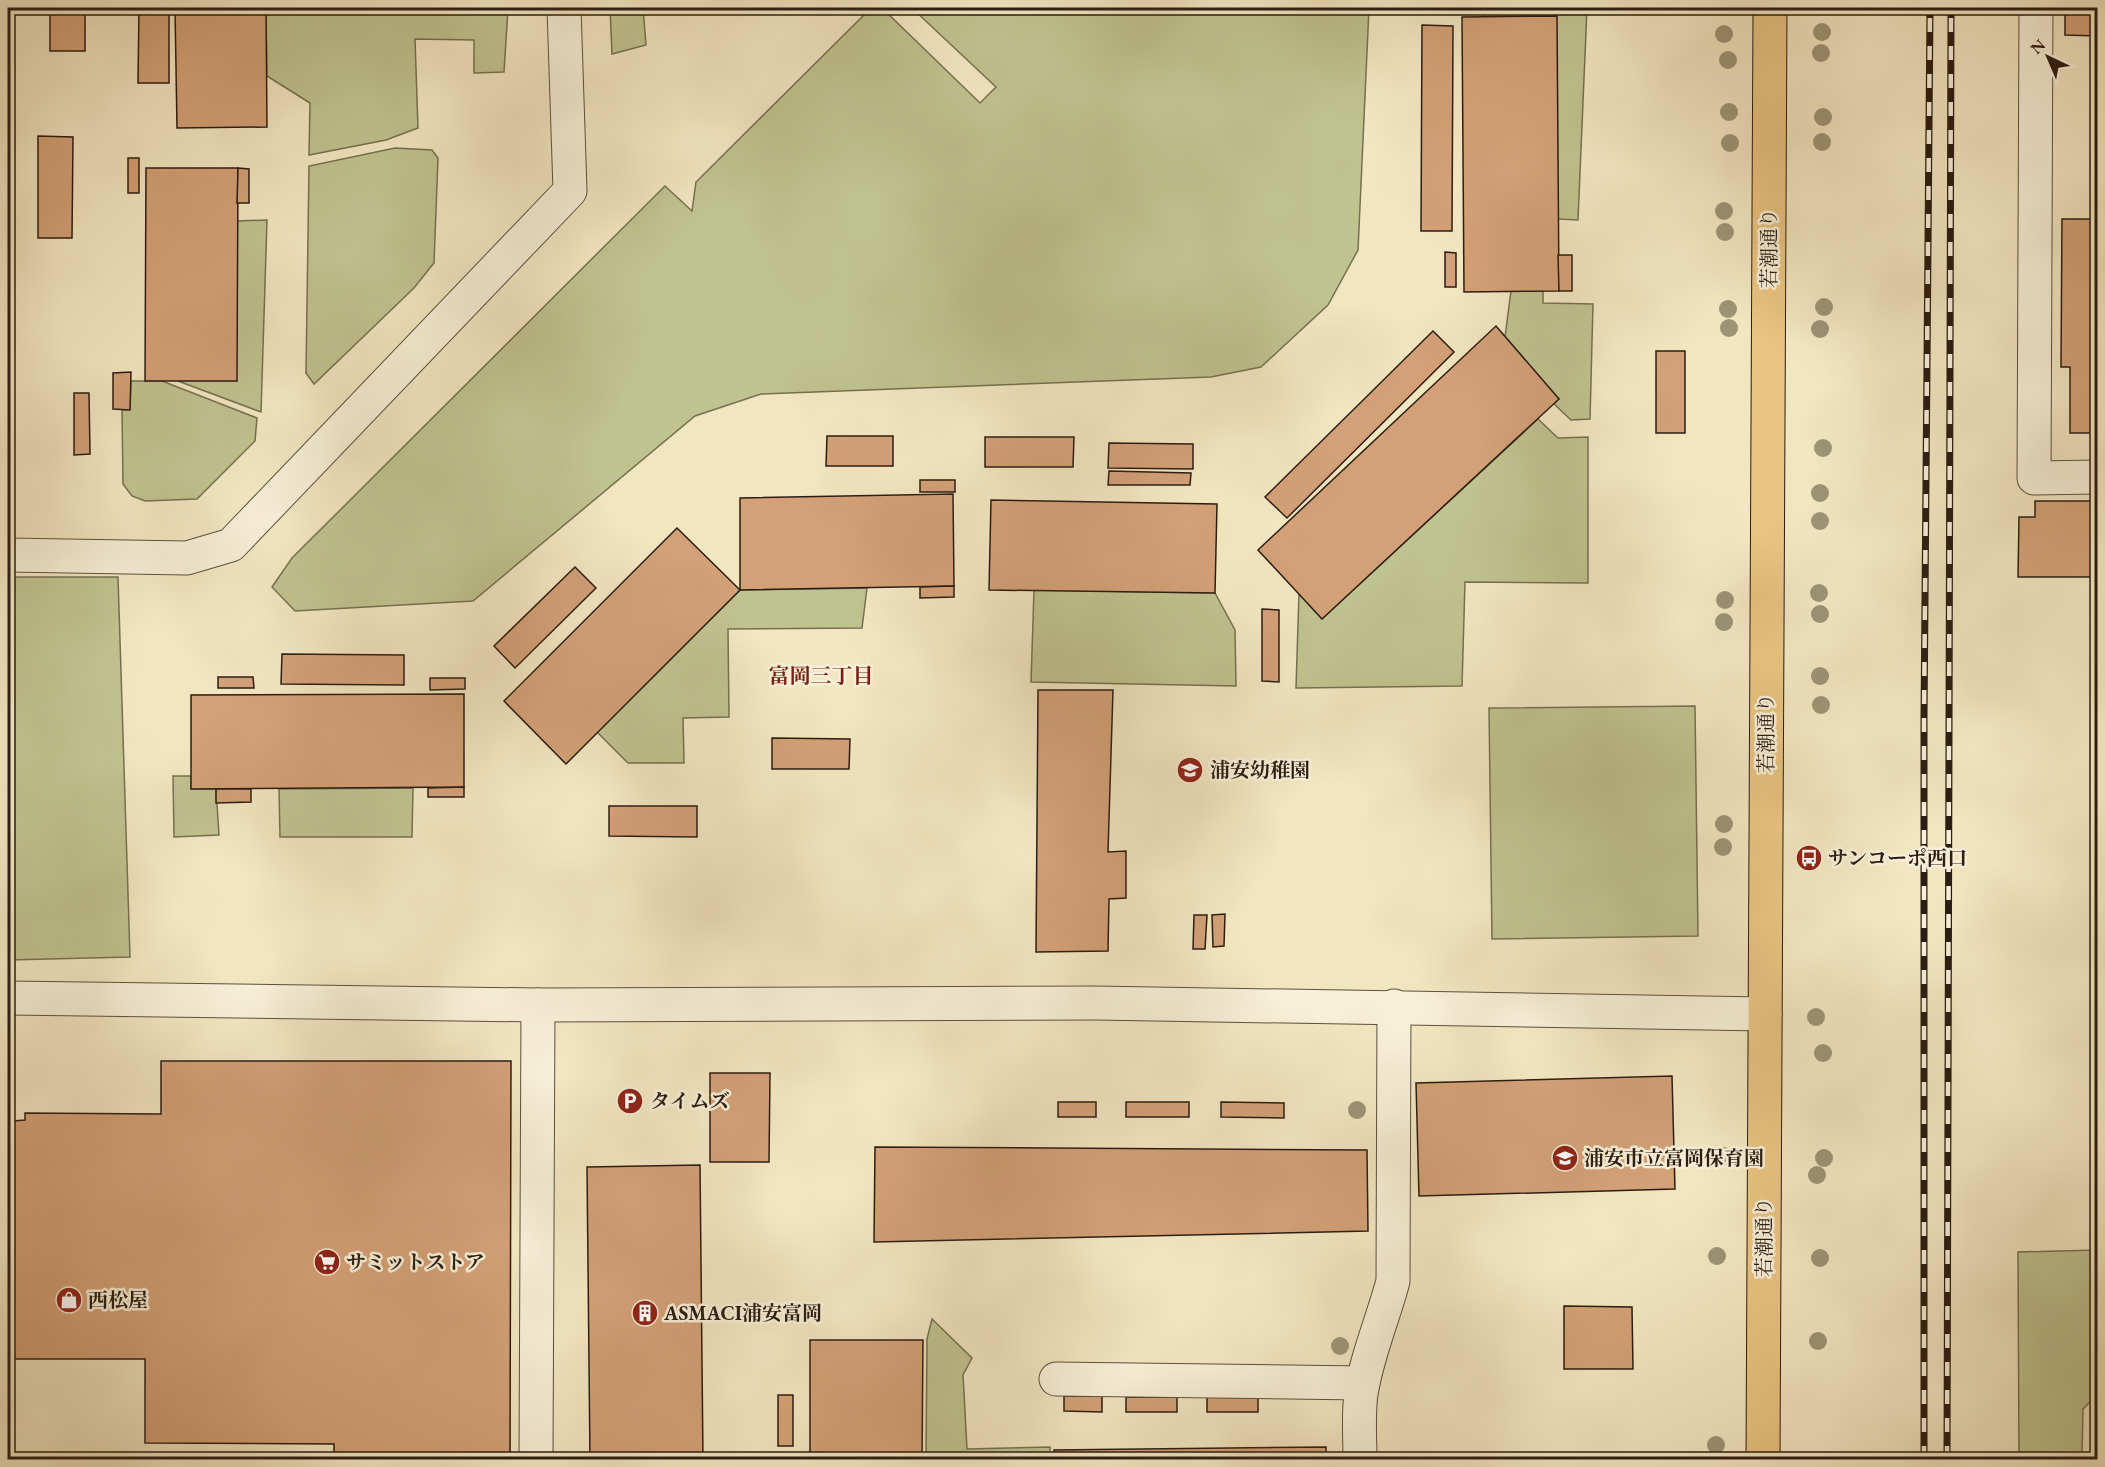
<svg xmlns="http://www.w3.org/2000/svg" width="2105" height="1467" viewBox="0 0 2105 1467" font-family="'EB Garamond','Noto Serif JP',serif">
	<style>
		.green { fill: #bfc390; stroke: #757051; stroke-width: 1.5 }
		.building { fill: #d3a077; stroke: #2b1d12; stroke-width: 1.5 }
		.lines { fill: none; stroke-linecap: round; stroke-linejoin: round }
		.minor-casing { stroke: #5d4f3e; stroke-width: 35 }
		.major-casing { stroke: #2b1d12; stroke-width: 35 }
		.minor { stroke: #f7efd7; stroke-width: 33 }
		.major { stroke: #e9c380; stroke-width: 33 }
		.rail-casing { stroke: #2b1d12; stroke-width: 7 }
		.rail { stroke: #f7efd7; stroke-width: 4.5; stroke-dasharray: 14; stroke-linecap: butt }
		.tree { fill: #9d9376 }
		.labels { text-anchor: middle; stroke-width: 5; stroke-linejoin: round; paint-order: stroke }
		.street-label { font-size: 20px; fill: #2b1d12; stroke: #f7efd7 }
		.poi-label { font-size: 20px; font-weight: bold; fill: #2b1d12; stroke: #f7efd7; text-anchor: start }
		.neighbourhood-label { font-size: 21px; font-weight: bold; fill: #7a1f14; stroke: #f7efd7 }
	</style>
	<rect width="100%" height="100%" fill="#f2e6c1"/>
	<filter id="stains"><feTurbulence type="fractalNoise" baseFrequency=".00333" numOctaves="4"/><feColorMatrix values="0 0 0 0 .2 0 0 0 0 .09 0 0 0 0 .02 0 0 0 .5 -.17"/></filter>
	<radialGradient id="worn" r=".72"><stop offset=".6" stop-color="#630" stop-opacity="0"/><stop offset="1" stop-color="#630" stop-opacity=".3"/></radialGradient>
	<g class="green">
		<path d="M266,8h242l-4,64 -30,1v-33l-59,-1 3,89 -32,12 -77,15 1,-52 -43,-27z"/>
		<path d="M610,8h33l3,37 -34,9z"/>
		<path d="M871,8h11l98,95 16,-16 -84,-79h457l-11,242 -30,55 -67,62 -50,10 -450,17 -66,22 -222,185 -178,10 -23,-24 20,-29 373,-372 27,25 4,-29z"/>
		<path d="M1483,8h104l-9,212 -20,-1 -75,-202z"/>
		<path d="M395,148l37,2 6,8 -4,105 -20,25 -100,96 -8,-11 3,-207z"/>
		<path d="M267,220l-6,192 -83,-31 59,-160z"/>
		<path d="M1511,291h32v12l50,1 -3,115 -19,1 -17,-16 5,-5 -54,-62z"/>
		<path d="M131,381h31l95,37 -2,23 -58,58 -52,2 -13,-5 -9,-12 -1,-74 8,-1z"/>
		<path d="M1538,419l20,19 30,-1v146l-123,-1 -3,104 -166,2 3,-95 23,26z"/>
		<path d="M8,577h110l12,380 -122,3z"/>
		<path d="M867,588l-5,40 -134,1 1,88 -46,1 1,45h-56l-31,-31 143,-142z"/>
		<path d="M1034,590l181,3 20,37 1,56 -205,-4z"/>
		<path d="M1695,706l3,230 -206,3 -3,-231z"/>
		<path d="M173,776h18v13h25l3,46 -45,2z"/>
		<path d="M413,788l-1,49h-132l-1,-48z"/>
		<path d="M2097,1250v145l-14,14 -1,50h-63l-1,-207z"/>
		<path d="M932,1319l40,39 -9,17 4,74 83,-2v12h-124l1,-120z"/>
	</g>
	<g class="building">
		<rect x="50" y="8" width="35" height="43"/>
		<path d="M139,8h30v75h-31z"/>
		<path d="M175,8h91l1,119 -90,1z"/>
		<path d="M2065,8h33v28l-33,-1z"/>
		<path d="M1557,16l2,275 -95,1 -2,-275z"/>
		<path d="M1422,25l31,1 -1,205h-31z"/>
		<path d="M38,136l35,1 -1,101h-34z"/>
		<rect x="128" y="158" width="11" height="35"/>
		<path d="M146,168h92l-1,213h-92z"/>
		<path d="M238,168l11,1v34h-12z"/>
		<path d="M2062,219h36v214h-28v-66h-9z"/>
		<path d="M1445,252l11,1v34h-11z"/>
		<path d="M1558,255h14v36h-13z"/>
		<path d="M1496,326l63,73 -237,220 -64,-69z"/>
		<path d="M1433,331l21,21 -167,166 -22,-21z"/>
		<rect x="1656" y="351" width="29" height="82"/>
		<path d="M131,372l-1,38 -17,-1v-36z"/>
		<path d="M74,393h15l1,61 -16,1z"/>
		<path d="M827,436h66v30h-67z"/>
		<path d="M985,437h89l-1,30h-88z"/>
		<path d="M1109,443l84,1v25l-85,-1z"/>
		<path d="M1109,471l82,2 -1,12h-82z"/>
		<rect x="920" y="480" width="35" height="12"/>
		<path d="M953,494l1,92 -214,4v-92z"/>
		<path d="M991,500l226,4 -2,89 -226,-3z"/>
		<path d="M2035,501h63v76h-80l1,-60h16z"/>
		<path d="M677,528l63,62 -174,174 -62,-63z"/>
		<path d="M575,567l21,21 -81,80 -21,-22z"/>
		<path d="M954,586v11l-34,1v-11z"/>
		<path d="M1262,609l17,1v72l-17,-1z"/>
		<path d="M282,654l122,1v30l-123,-1z"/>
		<path d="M218,677h35l1,11h-36z"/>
		<path d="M430,678h35v11l-35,1z"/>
		<path d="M1038,690h75l-5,162 18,-1v47l-17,1 -1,52 -72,1z"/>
		<path d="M464,694v93l-273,2v-94z"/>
		<path d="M772,738l78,1 -1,30h-77z"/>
		<path d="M464,787v10h-36v-9z"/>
		<path d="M216,789h35v13l-35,1z"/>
		<path d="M609,806h88v31l-88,-1z"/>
		<path d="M1225,914l-1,32 -11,1 -1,-32z"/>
		<path d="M1194,915h13l-2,34h-12z"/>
		<path d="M161,1061h350l-1,399h-176v-16l-189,-1v-84h-137v-274h4l1,36 12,-1v-7l136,1z"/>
		<path d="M710,1073h60l-1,89h-59z"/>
		<path d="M1672,1076l3,113 -256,7 -3,-113z"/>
		<rect x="1058" y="1102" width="38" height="15"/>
		<rect x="1126" y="1102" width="63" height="15"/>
		<path d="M1221,1102l63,1v15l-63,-1z"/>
		<path d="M875,1147l492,3 1,81 -494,11z"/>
		<path d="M700,1165l3,295h-113l-3,-293z"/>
		<path d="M1564,1306l68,1 1,62h-69z"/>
		<path d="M810,1340h113l-1,120h-112z"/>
		<rect x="778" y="1395" width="15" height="51"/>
		<path d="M1064,1396h38v16l-38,-1z"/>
		<rect x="1126" y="1397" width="51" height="15"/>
		<rect x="1207" y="1397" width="51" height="15"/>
		<path d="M1326,1447v13h-272v-10z"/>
	</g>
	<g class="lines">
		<defs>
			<g id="minor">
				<path d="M2036,8l-2,470 64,-1"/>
				<path d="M8,555l179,3 44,-13 339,-354 -6,-183"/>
				<path d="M8,998l530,7 557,-2 670,11"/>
				<path d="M1056,1379l307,4"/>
				<path d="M536,1460l2,-455"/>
				<path d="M1360,1460c0,-22 -2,-45 1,-66 6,-39 22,-75 32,-113l1,-275"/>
			</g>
			<path id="major" d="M1763,1460l7,-1452"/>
		</defs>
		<use href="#minor" class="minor-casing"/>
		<use href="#major" class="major-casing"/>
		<use href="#minor" class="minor"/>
		<use href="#major" class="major"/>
		<defs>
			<g id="rail">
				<path d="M1924,1460v-742l6,-710"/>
				<path d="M1947,1460l4,-1452"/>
			</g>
		</defs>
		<use href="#rail" class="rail-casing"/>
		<use href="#rail" class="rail"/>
	</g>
	<g class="tree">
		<circle cx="1822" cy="32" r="9"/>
		<circle cx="1724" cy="34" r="9"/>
		<circle cx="1821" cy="53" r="9"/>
		<circle cx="1728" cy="60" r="9"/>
		<circle cx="1729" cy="112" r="9"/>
		<circle cx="1823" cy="117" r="9"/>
		<circle cx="1822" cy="142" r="9"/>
		<circle cx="1730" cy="143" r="9"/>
		<circle cx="1724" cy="211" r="9"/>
		<circle cx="1725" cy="232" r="9"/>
		<circle cx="1824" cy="307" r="9"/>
		<circle cx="1728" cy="309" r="9"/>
		<circle cx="1729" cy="328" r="9"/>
		<circle cx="1820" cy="329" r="9"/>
		<circle cx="1823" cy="448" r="9"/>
		<circle cx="1820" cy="493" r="9"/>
		<circle cx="1820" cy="521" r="9"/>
		<circle cx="1819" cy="593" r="9"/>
		<circle cx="1725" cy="600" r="9"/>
		<circle cx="1820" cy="614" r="9"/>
		<circle cx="1724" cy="622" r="9"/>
		<circle cx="1820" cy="676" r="9"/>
		<circle cx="1821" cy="705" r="9"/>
		<circle cx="1724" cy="824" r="9"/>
		<circle cx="1723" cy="847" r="9"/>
		<circle cx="1816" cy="1017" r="9"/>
		<circle cx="1823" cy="1053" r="9"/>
		<circle cx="1357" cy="1110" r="9"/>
		<circle cx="1724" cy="1156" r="9"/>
		<circle cx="1824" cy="1158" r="9"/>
		<circle cx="1817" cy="1175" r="9"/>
		<circle cx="1717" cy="1256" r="9"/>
		<circle cx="1820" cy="1258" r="9"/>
		<circle cx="1818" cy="1341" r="9"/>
		<circle cx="1340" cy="1346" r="9"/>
		<circle cx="1716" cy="1445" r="9"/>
	</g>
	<defs>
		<symbol id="school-disc" viewBox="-11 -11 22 22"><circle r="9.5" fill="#8f2418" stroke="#f7efd7"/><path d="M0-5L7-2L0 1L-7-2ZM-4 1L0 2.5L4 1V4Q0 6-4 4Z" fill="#fff"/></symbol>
		<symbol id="bus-disc" viewBox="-11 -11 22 22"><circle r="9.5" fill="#8f2418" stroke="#f7efd7"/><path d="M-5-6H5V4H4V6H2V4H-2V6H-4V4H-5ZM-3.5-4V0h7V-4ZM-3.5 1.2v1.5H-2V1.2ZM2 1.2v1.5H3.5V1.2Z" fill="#fff"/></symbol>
		<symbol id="parking-disc" viewBox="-11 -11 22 22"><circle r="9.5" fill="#8f2418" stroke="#f7efd7"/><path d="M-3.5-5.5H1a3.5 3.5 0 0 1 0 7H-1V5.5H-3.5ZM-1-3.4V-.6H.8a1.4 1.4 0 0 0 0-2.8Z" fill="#fff"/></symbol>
		<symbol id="supermarket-disc" viewBox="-11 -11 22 22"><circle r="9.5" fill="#8f2418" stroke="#f7efd7"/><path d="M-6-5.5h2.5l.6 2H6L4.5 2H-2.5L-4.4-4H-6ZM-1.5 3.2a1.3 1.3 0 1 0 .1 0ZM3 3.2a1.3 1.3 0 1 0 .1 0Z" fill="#fff"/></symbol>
		<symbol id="shop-disc" viewBox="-11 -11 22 22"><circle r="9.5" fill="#8f2418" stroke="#f7efd7"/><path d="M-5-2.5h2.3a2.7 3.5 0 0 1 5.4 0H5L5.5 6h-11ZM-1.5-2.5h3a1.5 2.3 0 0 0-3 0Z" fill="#fff"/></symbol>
		<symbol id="building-disc" viewBox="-11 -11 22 22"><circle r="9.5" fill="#8f2418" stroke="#f7efd7"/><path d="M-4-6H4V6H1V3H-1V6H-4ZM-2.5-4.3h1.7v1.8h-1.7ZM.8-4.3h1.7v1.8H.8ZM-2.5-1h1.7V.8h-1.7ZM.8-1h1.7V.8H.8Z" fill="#fff"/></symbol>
	</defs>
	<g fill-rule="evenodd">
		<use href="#school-disc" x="1175" y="755" width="30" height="30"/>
		<use href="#bus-disc" x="1794" y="843" width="30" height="30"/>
		<use href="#parking-disc" x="615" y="1086" width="30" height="30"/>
		<use href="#school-disc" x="1550" y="1143" width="30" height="30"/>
		<use href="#supermarket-disc" x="312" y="1247" width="30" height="30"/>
		<use href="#shop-disc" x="54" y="1285" width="30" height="30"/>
		<use href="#building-disc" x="630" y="1298" width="30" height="30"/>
	</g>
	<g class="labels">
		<g class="street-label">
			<text transform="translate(1769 248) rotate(-90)" y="7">若潮通り</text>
			<text transform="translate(1766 733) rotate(-90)" y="7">若潮通り</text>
			<text transform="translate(1764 1237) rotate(-90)" y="7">若潮通り</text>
		</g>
		<g class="poi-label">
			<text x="1210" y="777">浦安幼稚園</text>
			<text x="1828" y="865">サンコーポ西口</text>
			<text x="650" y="1108">タイムズ</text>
			<text x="1584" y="1165">浦安市立富岡保育園</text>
			<text x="346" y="1269">サミットストア</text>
			<text x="88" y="1307">西松屋</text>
			<text x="664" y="1320">ASMACI浦安富岡</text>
		</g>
		<g class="neighbourhood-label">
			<text x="821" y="683">富岡三丁目</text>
		</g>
	</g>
	<rect width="2105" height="1467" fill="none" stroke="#f2e6c1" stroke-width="30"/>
	<rect x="9" y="9" width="2087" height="1449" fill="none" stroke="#2b1d12" stroke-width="3"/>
	<rect x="15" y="15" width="2075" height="1437" fill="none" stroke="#2b1d12" stroke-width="1.5"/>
	<g transform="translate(2048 57) rotate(316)" stroke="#f7efd7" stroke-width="4.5" paint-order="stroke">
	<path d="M0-4.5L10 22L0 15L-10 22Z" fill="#2b1d12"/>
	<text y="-9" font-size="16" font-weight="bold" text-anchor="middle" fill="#2b1d12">N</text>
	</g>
	<rect width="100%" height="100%" filter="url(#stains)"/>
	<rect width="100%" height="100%" fill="url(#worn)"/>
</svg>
